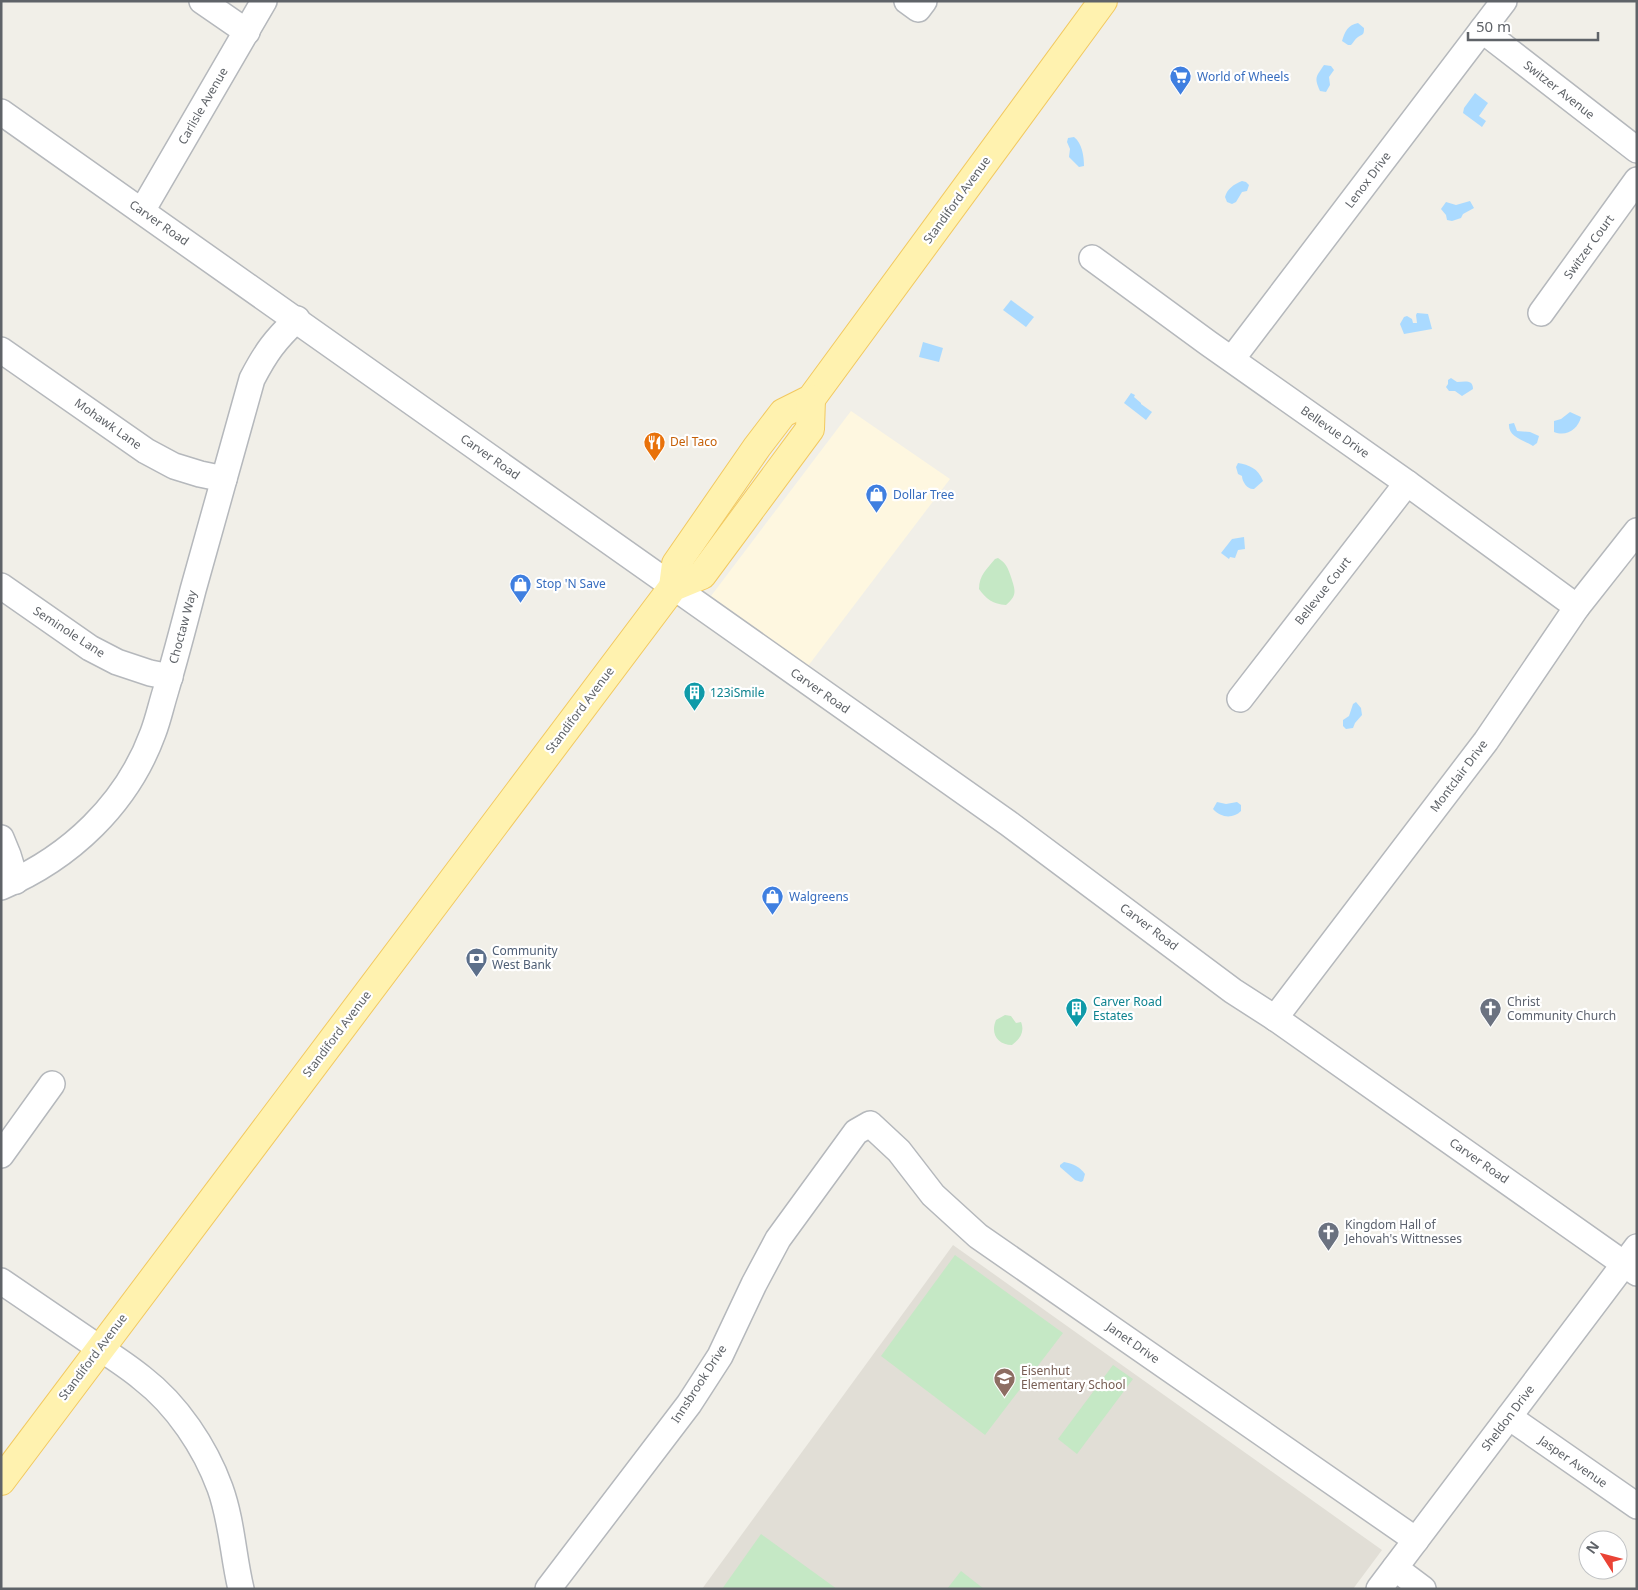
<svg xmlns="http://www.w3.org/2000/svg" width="1638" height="1590" viewBox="0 0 1638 1590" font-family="'Noto Sans',sans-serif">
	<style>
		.commercial { fill: #fef7e0 }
		.education { fill: #e1ded6 }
		.green { fill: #c5e8c5 }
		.water { fill: #aadaff }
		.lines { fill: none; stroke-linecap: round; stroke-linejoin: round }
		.minor-casing { stroke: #b5b8bc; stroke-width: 28 }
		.major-casing { stroke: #f2c960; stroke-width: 30 }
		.minor { stroke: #fff; stroke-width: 25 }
		.major { stroke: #fff2af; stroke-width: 28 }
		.labels { text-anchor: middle; stroke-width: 4.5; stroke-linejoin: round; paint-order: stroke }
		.shop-label { font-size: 12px; fill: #366cbe; stroke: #fff; text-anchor: start }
		.street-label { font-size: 12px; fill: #5f6368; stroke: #fff }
		.food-label { font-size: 12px; fill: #c56008; stroke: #fff; text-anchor: start }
		.culture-label { font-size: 12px; fill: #0d838f; stroke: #fff; text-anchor: start }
		.service-label { font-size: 12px; fill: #4e5e75; stroke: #fff; text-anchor: start }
		.worship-label { font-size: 12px; fill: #5b616d; stroke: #fff; text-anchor: start }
		.education-label { font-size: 12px; fill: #785e54; stroke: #fff; text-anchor: start }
	</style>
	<rect width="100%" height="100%" fill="#f1efe8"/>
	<path class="commercial" d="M851,411l99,68 -142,187 -97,-70z"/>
	<path class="education" d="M953,1245l429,305 -29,39h-651z"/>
	<g class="green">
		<path d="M998,558c8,5 10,10 13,19 4,13 7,18 -5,28 -13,-1 -20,-6 -27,-16 0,-14 8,-20 16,-30z"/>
		<path d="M1005,1015l6,1 5,7 5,-1c4,10 -1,17 -9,23 -14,0 -22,-11 -16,-25z"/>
		<path d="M955,1255l108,78 -78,102 -104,-79z"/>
		<path d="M1113,1365l20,14 -56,75 -19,-15z"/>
		<path d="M761,1534l76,55h-115z"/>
		<path d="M961,1571l23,18h-37z"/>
	</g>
	<g class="water">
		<path d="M1358,23l6,5c0,7 -1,6 -6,9 -3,2 -5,6 -7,8h-3l-6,-4c3,-10 6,-16 16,-18z"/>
		<path d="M1324,65l7,1 3,4 -5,7 1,8 -4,7 -6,-1c-6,-14 -4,-14 4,-26z"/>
		<path d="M1475,93l13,10 -9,13 7,5 -4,6 -19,-14 1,-5z"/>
		<path d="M1074,137c8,6 10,19 10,29l-5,1 -10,-10 1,-8 -3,-7 1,-4z"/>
		<path d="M1242,181l4,1 3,3 -2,6 -5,1 -6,10 -4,2 -5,-2 -2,-5c2,-8 9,-13 17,-16z"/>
		<path d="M1470,201l4,7 -11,6 -2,4 -9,3 -5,-1 -1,-5 -5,-6 5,-7 10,3z"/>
		<path d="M1011,300l23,17 -8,10 -23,-17z"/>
		<path d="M1417,313l11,1 4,15 -28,5 -4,-10 4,-7 3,-1 5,3 1,4h4l-1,-8z"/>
		<path d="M923,342l20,6 -4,14 -20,-5z"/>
		<path d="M1451,378l6,4c7,0 16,-3 16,7l-11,7 -7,-5h-6l-3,-4 2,-3v-4z"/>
		<path d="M1131,393l4,2 -1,2 7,6v1l11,8 -6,8 -22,-17z"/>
		<path d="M1570,412l11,5c-3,12 -14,20 -27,15v-11l7,-2z"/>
		<path d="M1514,423l3,8 13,1 9,4 -2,7 -4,3c-9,-6 -25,-9 -24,-22z"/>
		<path d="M1238,463c11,2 20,5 25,18l-9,8c-6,1 -12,-7 -12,-13l-4,-2 -2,-7z"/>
		<path d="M1244,537l1,12 -7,1 -3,8 -5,-1 -1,2 -8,-6 11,-14z"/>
		<path d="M1356,702l5,6 1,7 -7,8 -2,5 -7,1 -3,-3v-6l6,-4 4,-12z"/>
		<path d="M1217,802l9,2 11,-2 4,3v6c-8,8 -20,7 -28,-2z"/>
		<path d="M1064,1162c9,2 15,4 21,12l-2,7 -2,1 -6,-2 -15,-13v-2z"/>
	</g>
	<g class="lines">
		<defs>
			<g id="minor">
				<path d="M202,1l45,31"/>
				<path d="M907,1l11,8 6,-8"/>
				<path d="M1482,30l155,120"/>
				<path d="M1,112l1007,711 225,168 42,27 362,255"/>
				<path d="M142,211l122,-210"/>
				<path d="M1092,258l116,85 199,140 170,124"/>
				<path d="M1541,313l96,-133"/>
				<path d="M1,350l145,101 28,15 26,8 24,5"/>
				<path d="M1232,359l272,-358"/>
				<path d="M1,586l89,62 27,14 33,11 20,4"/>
				<path d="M1240,699l167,-216"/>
				<path d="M1,838l7,17 8,26"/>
				<path d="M1,887c69,-29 126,-83 152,-154 5,-13 8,-27 12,-40 10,-34 19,-68 28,-103 20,-70 39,-141 59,-211 14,-27 23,-39 45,-60"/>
				<path d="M1275,1018l211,-277 91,-134 60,-76"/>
				<path d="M1,1155l51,-71"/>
				<path d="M1,1281c29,20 59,40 88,60 18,12 36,23 53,37 35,27 63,69 78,110 12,33 13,68 21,101"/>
				<path d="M1509,1417l128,89"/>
				<path d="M1395,1568l28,21"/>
				<path d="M548,1589l141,-185 31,-48 34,-72 24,-45 78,-107 14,-8 29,27 34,44 45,41 438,304"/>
				<path d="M1379,1589l258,-342"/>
			</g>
			<g id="major">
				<path d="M673,587l3,-23 81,-117 26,-34 28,-14 292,-398"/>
				<path d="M1,1481l672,-894 29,-12 108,-146 1,-30"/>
			</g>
		</defs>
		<use href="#minor" class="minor-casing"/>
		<use href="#major" class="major-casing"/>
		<use href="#minor" class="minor"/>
		<use href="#major" class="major"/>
	</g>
	<defs>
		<symbol id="supermarket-pin" viewBox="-11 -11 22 30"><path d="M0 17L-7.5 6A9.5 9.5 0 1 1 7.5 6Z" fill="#3f7fe0" stroke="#fff"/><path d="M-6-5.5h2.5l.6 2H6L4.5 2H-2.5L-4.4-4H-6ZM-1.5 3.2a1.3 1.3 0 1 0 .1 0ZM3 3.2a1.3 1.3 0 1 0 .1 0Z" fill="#fff"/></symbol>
		<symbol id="restaurant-pin" viewBox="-11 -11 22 30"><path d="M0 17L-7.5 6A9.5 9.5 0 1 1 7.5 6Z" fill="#e8710a" stroke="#fff"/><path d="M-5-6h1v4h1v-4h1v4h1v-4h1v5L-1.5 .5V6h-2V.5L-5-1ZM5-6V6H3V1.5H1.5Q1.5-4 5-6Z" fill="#fff"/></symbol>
		<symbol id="shop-pin" viewBox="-11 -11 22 30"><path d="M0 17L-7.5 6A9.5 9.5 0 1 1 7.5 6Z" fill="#3f7fe0" stroke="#fff"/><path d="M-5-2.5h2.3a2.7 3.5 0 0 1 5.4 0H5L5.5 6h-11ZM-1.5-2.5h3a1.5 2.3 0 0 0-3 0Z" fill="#fff"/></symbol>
		<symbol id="building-pin" viewBox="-11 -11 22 30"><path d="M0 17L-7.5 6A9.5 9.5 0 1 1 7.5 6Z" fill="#0f9aa8" stroke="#fff"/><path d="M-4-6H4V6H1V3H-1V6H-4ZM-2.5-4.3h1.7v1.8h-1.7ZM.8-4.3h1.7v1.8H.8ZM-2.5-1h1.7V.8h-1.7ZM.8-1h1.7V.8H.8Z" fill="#fff"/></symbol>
		<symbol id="bank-pin" viewBox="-11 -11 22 30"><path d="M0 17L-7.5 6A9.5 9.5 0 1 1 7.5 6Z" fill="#5c6f8a" stroke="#fff"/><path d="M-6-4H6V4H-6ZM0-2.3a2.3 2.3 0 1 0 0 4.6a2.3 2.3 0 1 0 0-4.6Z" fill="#fff"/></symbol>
		<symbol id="church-pin" viewBox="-11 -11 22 30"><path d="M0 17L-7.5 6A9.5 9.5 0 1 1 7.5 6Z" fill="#6b7280" stroke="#fff"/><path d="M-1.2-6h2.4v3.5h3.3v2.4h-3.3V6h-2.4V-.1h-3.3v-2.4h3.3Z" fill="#fff"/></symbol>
		<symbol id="school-pin" viewBox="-11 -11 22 30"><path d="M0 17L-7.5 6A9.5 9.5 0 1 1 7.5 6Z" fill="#8d6e63" stroke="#fff"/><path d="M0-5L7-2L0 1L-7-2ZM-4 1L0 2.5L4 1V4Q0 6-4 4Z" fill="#fff"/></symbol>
	</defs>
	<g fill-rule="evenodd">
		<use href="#supermarket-pin" x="1168" y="64" width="25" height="34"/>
		<use href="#restaurant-pin" x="642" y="430" width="25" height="34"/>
		<use href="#shop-pin" x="864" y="482" width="25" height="34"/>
		<use href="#shop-pin" x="508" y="572" width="25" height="34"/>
		<use href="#building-pin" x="682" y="680" width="25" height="34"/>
		<use href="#shop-pin" x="760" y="884" width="25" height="34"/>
		<use href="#bank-pin" x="464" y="946" width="25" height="34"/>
		<use href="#building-pin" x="1064" y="996" width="25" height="34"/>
		<use href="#church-pin" x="1478" y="996" width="25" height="34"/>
		<use href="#church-pin" x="1316" y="1220" width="25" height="34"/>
		<use href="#school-pin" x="992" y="1366" width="25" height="34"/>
	</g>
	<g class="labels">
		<g class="shop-label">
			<text x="1197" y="81">World of Wheels</text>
			<text x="893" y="499">Dollar Tree</text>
			<text x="536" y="588">Stop 'N Save</text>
			<text x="789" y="901">Walgreens</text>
		</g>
		<g class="street-label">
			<text transform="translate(1559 90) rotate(38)" y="4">Switzer Avenue</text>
			<text transform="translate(203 106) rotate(-60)" y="4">Carlisle Avenue</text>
			<text transform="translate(1368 180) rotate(-53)" y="4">Lenox Drive</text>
			<text transform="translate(957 200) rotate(-54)" y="4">Standiford Avenue</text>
			<text transform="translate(159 223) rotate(35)" y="4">Carver Road</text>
			<text transform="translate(1589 247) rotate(-54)" y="4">Switzer Court</text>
			<text transform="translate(108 424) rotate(35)" y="4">Mohawk Lane</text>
			<text transform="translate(1335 432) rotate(35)" y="4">Bellevue Drive</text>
			<text transform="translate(490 457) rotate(35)" y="4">Carver Road</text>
			<text transform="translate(1323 591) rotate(-52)" y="4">Bellevue Court</text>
			<text transform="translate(183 627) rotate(-75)" y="4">Choctaw Way</text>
			<text transform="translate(69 632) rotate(33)" y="4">Seminole Lane</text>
			<text transform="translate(820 691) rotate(35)" y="4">Carver Road</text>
			<text transform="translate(580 710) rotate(-53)" y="4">Standiford Avenue</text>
			<text transform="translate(1459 776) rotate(-53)" y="4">Montclair Drive</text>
			<text transform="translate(1149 927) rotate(37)" y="4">Carver Road</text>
			<text transform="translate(337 1034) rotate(-53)" y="4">Standiford Avenue</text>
			<text transform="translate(1479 1161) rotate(35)" y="4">Carver Road</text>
			<text transform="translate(1133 1343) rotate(35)" y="4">Janet Drive</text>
			<text transform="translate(93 1357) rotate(-53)" y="4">Standiford Avenue</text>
			<text transform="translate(699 1384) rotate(-57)" y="4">Innsbrook Drive</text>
			<text transform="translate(1508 1418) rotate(-53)" y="4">Sheldon Drive</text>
			<text transform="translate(1573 1462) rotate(35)" y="4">Jasper Avenue</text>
		</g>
		<g class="food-label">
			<text x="670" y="446">Del Taco</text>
		</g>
		<g class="culture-label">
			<text x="710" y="697">123iSmile</text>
			<text x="1093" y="1006">Carver Road<tspan x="1093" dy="14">Estates</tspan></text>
		</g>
		<g class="service-label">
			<text x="492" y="955">Community<tspan x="492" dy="14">West Bank</tspan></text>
		</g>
		<g class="worship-label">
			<text x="1507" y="1006">Christ<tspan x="1507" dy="14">Community Church</tspan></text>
			<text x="1345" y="1229">Kingdom Hall of<tspan x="1345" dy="14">Jehovah's Wittnesses</tspan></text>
		</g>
		<g class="education-label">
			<text x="1021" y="1375">Eisenhut<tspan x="1021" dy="14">Elementary School</tspan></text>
		</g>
	</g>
	<rect width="1638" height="1590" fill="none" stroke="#5f6368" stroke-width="5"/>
	<g transform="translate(1603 1555) rotate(306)"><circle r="24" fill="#ffffff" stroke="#bfc1c3"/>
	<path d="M0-4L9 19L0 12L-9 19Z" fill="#ea4335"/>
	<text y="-8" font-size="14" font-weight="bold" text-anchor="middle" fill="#5f6368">N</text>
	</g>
	<path d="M1468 32v8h130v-8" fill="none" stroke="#5f6368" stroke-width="2.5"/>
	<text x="1476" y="32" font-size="15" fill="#5f6368" stroke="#ffffff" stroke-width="4" paint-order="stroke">50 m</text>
</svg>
